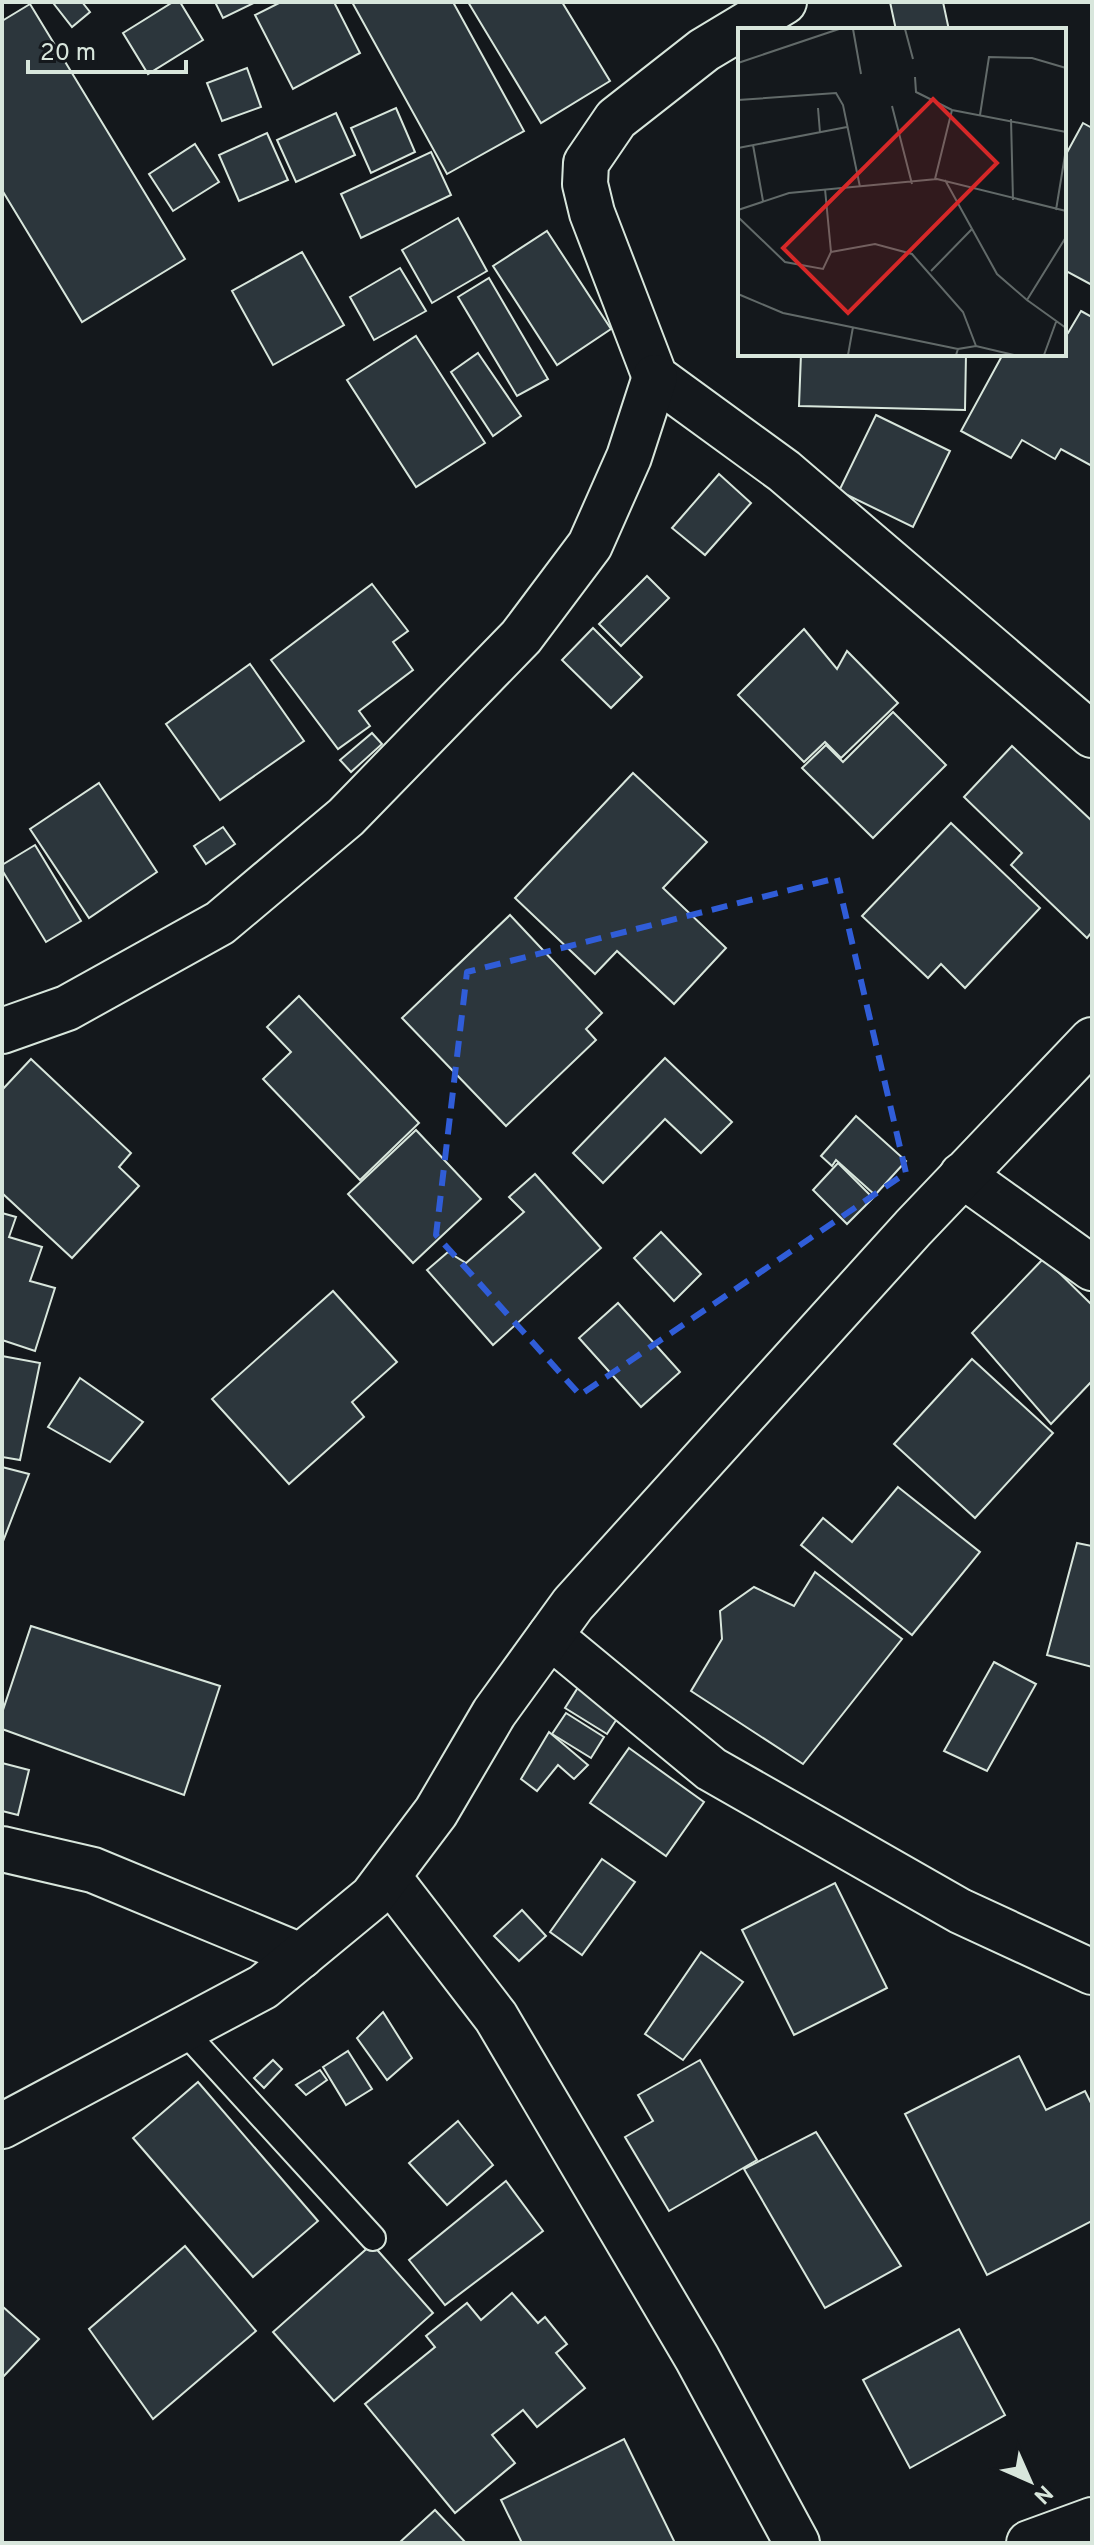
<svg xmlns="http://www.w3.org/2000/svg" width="1094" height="2545" viewBox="0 0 1094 2545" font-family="Overpass,sans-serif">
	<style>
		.building { fill: #2c363c; stroke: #d8e6dc; stroke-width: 2 }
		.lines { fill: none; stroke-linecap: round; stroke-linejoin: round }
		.service-casing { stroke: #d8e6dc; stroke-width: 28 }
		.minor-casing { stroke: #d8e6dc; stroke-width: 48 }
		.service { stroke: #14181c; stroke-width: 24 }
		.minor { stroke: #14181c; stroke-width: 44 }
		.marked { fill: none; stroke: #305dd8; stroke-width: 6; stroke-dasharray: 16 10; stroke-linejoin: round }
		.inset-road { fill: none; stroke: #626a69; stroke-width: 2 }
		.view { fill: #d62828; fill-opacity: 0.15; stroke: #d62828; stroke-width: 4 }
		.inset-edge { fill: none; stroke: #d8e6dc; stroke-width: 4 }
	</style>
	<rect width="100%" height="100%" fill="#14181c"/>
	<g class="building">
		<path d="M57,2h25l8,10 -18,15 -18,-23z"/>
		<path d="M173,2h7l23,38 -55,34 -25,-41z"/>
		<path d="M215,2h41l-33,16z"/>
		<path d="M281,2h53l26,51 -67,36 -38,-74z"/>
		<path d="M352,2h101l71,129 -77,43z"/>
		<path d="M468,2h94l48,79 -69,42z"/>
		<path d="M890,2h53l6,28h-53z"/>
		<path d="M30,4l155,255 -103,63 -80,-132v-169z"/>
		<path d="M247,68l14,39 -39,14 -15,-38z"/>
		<path d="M396,108l19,44 -44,21 -20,-45z"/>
		<path d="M336,113l19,42 -59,27 -19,-42z"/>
		<path d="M1083,123l9,5v157l-28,-15v-112z"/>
		<path d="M267,133l21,47 -49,21 -20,-46z"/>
		<path d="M195,144l24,38 -46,29 -24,-37z"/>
		<path d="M431,152l20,43 -90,43 -20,-44z"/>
		<path d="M458,218l29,53 -55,32 -30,-53z"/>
		<path d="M547,231l64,98 -54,36 -64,-99z"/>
		<path d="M302,252l42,73 -71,40 -41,-74z"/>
		<path d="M400,268l26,43 -52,29 -24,-43z"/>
		<path d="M489,278l59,101 -31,17 -59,-99z"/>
		<path d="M1081,311l11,6v149l-31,-17 -6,10 -33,-19 -11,18 -50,-27 42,-77h61v-23l4,2z"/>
		<path d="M416,336l69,107 -69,44 -69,-107z"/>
		<path d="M478,353l43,63 -28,20 -42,-64z"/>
		<path d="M801,354h165l-1,56 -166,-4z"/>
		<path d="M876,415l74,36 -37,76 -74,-36z"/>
		<path d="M719,474l32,29 -46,52 -33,-27z"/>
		<path d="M647,576l22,22 -48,48 -22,-22z"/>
		<path d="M372,584l36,47 -15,11 20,28 -54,41 11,15 -32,23 -67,-89z"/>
		<path d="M593,628l49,49 -31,31 -49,-48z"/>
		<path d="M804,629l33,40 10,-18 51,52 -57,55 -16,-16 -21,20 -66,-67z"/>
		<path d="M250,664l54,77 -84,59 -54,-76z"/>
		<path d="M893,712l53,53 -73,73 -71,-70 24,-23 17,17z"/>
		<path d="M372,733l10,11 -31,28 -11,-12z"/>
		<path d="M1012,746l80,75v111l-5,6 -76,-73 11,-12 -58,-56z"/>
		<path d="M633,773l74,69 -44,46 63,60 -52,56 -57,-53 -22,23 -80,-76z"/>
		<path d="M99,783l58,89 -68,46 -59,-89z"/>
		<path d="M951,823l89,85 -75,80 -24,-24 -13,14 -66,-62z"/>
		<path d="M223,827l12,17 -29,20 -12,-18z"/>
		<path d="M35,845l46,76 -35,21 -44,-72v-5z"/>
		<path d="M510,915l92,98 -16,16 10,11 -90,86 -104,-108z"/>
		<path d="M299,996l120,127 -59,57 -97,-101 28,-27 -24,-25z"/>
		<path d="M665,1058l67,64 -31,31 -36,-34 -62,64 -30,-30z"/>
		<path d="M31,1059l100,94 -12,14 20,19 -67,72 -70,-65v-103z"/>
		<path d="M856,1116l50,45 -31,34 -39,-35 -4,6 -11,-10z"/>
		<path d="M416,1130l65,69 -68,64 -65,-69z"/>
		<path d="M838,1163l35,35 -26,26 -34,-34z"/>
		<path d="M535,1174l66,74 -108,97 -66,-75 21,-18 18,11 58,-51 -15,-15z"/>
		<path d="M2,1213l14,4 -7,20 33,10 -12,34 25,7 -20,63 -33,-11z"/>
		<path d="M661,1232l40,42 -27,27 -40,-43z"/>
		<path d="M1044,1258l48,47v76l-41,43 -79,-91z"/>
		<path d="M333,1291l64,71 -45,40 12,15 -75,67 -77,-85z"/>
		<path d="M618,1303l62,69 -39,35 -62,-69z"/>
		<path d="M2,1356l38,7 -20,97 -18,-3z"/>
		<path d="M972,1359l81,74 -78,85 -81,-74z"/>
		<path d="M80,1378l63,44 -33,40 -62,-35z"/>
		<path d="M2,1467l27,7 -27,70z"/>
		<path d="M898,1487l82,65 -68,83 -111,-90 22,-27 29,24z"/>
		<path d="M1077,1543l15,3v121l-45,-12z"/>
		<path d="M815,1572l87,67 -99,125 -112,-73 31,-52 -2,-28 34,-24 40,19z"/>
		<path d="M31,1626l189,60 -36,109 -182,-66v-16z"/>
		<path d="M994,1662l42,22 -49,87 -43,-20z"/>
		<path d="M584,1678l42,27 -19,29 -42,-26z"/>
		<path d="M566,1713l38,24 -13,21 -39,-24z"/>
		<path d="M549,1732l39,33 -14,14 -16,-14 -21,26 -16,-12z"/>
		<path d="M629,1748l75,54 -38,54 -76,-53z"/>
		<path d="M2,1763l27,7 -11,45 -16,-4z"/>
		<path d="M602,1859l33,23 -53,73 -32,-23z"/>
		<path d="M835,1883l52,105 -93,47 -52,-105z"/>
		<path d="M522,1910l24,26 -27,25 -25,-25z"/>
		<path d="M701,1952l42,30 -60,78 -38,-26z"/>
		<path d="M383,2012l29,46 -25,22 -30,-42z"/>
		<path d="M348,2051l24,38 -26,16 -23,-38z"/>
		<path d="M1019,2056l27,54 39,-19 7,14v116l-105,54 -82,-161z"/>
		<path d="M273,2060l9,9 -18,19 -10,-10z"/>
		<path d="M700,2060l57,100 -88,51 -44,-74 28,-16 -15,-26z"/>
		<path d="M320,2070l7,10 -21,15 -10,-10z"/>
		<path d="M198,2082l120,139 -65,56 -120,-139z"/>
		<path d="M458,2121l35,44 -46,40 -38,-42z"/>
		<path d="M816,2132l85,134 -76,42 -81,-139z"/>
		<path d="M506,2181l37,50 -98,74 -36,-45z"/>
		<path d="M372,2244l61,69 -99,88 -61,-69z"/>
		<path d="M185,2246l71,85 -103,88 -64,-90z"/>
		<path d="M512,2293l26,30 7,-6 22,27 -11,9 29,35 -48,39 -14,-17 -31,25 23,28 -60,50 -90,-109 70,-57 -9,-11 41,-33 14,17z"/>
		<path d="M2,2306l37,33 -37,39z"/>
		<path d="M959,2329l46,86 -95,53 -47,-88z"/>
		<path d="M624,2439l51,104h-153l-21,-43z"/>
		<path d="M435,2510l31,33h-67z"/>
	</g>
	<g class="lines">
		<defs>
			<path id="service" d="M183,2030l190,208"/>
			<g id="minor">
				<path d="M784,2l-80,48 -88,69 -30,44 -1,21 7,29 63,164 129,94 308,264"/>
				<path d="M2,1031l65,-23 153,-85 126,-106 175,-180 69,-92 39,-88 26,-80"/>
				<path d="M962,1175l130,93"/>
				<path d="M550,1636l161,133 249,142 132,61"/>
				<path d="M2,1849l91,21 208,86"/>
				<path d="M389,1878l107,139 201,341 100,185"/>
				<path d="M2,2126l261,-139 109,-90 64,-85 58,-99 79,-109 340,-376 179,-188"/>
				<path d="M1029,2543l63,-23"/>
			</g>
		</defs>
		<use href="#service" class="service-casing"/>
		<use href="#minor" class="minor-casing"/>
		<use href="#service" class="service"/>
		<use href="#minor" class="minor"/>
	</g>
	<path class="marked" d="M837,878l69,295 -326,222 -144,-160 31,-263z"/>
	<g transform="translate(738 28)">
		<rect width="328" height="328" fill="#14181c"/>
		<path class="inset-road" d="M115,1l8,45M167,1l8,30M0,35l101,-34M177,49l1,15 36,18 114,22M0,72l98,-7 7,12 17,82M154,78l20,78M80,80l2,25M242,87l9,-58 43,1 34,10M273,91l2,81M15,117l10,56M0,120l109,-21M197,151l17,-69M207,152l52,94 30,26 39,-63M0,182l51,-17 148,-14 129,32M318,182l10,-61M0,189l47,45 38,7 8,-17 -6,-63M93,224l44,-8 37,10 51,58 13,34M193,243l41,-42M0,266l45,19 175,36M289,272l39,28M110,327l5,-28M218,327l2,-6 18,-3 38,9M306,327l12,-33"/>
		<path class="view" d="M195,71l64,64 -149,150 -65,-65z"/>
		<rect width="328" height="328" class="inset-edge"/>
	</g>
	<rect width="1094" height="2545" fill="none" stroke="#d8e6dc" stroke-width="8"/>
	<g transform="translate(1030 2481) rotate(135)" stroke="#14181c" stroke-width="6" paint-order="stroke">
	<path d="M0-6L14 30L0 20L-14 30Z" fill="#d8e6dc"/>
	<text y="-12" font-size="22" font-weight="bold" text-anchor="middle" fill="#d8e6dc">N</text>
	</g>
	<path d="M28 60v12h158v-12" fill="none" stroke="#d8e6dc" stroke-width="4"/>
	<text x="40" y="60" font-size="24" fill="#d8e6dc" stroke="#14181c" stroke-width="6" paint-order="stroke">20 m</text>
</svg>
